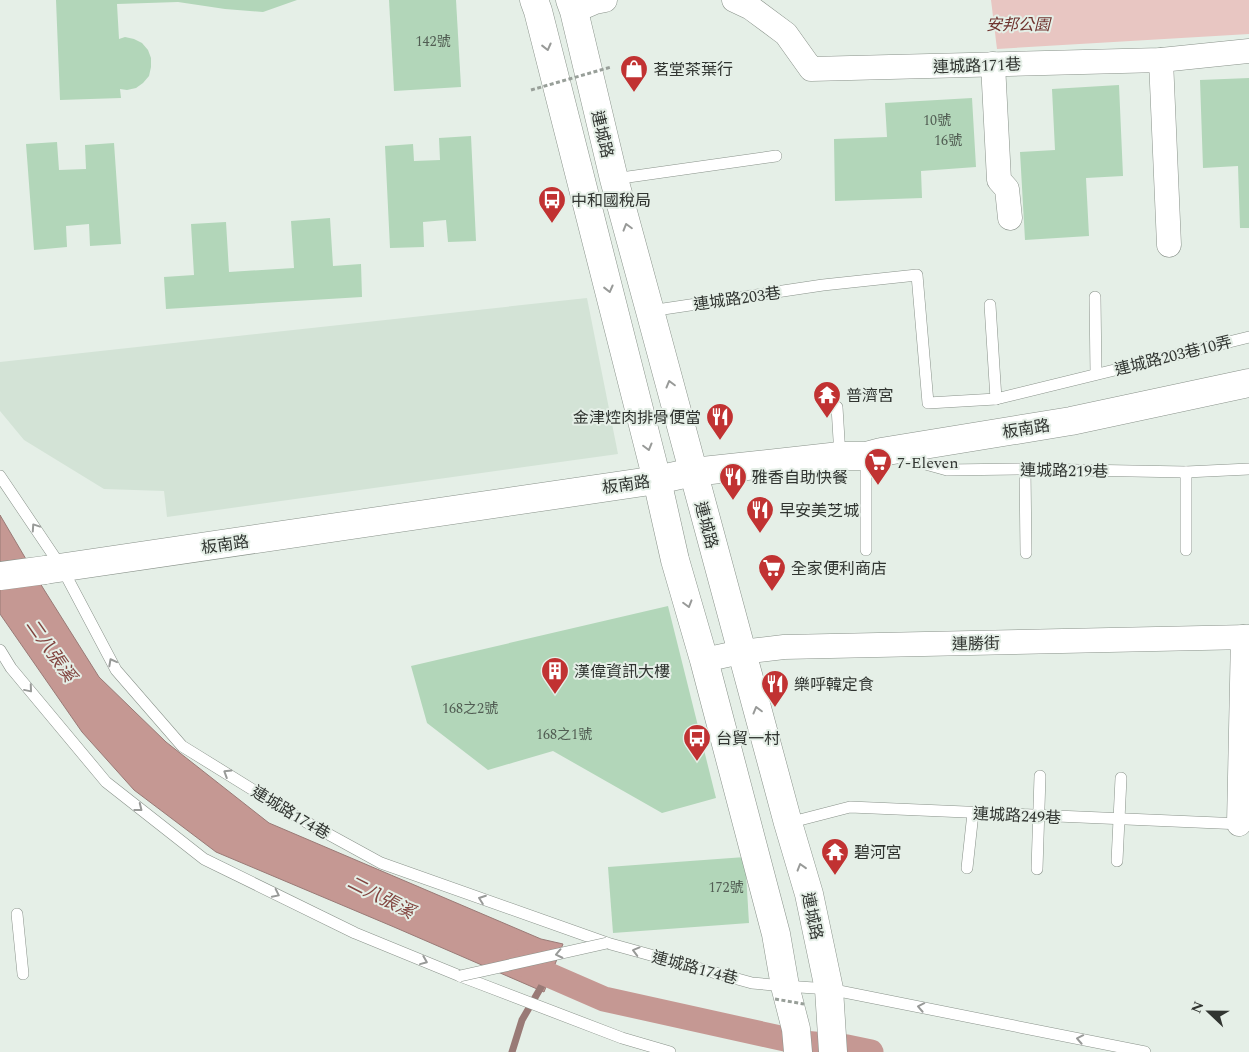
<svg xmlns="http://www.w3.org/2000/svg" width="1249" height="1052" viewBox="0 0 1249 1052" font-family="Spectral,'Noto Sans TC',serif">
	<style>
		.built { fill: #d3e3d6 }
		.green { fill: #e8c6c2 }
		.water { fill: #c59893; stroke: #997a76 }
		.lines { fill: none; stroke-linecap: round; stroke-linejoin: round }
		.stream { stroke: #997a76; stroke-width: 7 }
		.canal { stroke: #c59893; stroke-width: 25 }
		.building { fill: #b2d6b9 }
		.service-casing { stroke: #89928a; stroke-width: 12 }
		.minor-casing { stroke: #89928a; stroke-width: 25 }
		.tertiary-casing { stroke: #89928a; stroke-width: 29 }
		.secondary-casing { stroke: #89928a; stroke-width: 29 }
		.service { stroke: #fff; stroke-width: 11 }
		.minor { stroke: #fff; stroke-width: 24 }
		.tertiary { stroke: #fff; stroke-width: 28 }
		.secondary { stroke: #fff; stroke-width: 28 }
		.service-bridge-casing { stroke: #89928a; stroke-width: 12; stroke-linecap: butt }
		.tertiary-bridge-casing { stroke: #89928a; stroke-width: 29; stroke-linecap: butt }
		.path-bridge { stroke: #989f99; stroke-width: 3; stroke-dasharray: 4 2.5; stroke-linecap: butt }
		.service-bridge { stroke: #fff; stroke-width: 11 }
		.tertiary-bridge { stroke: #fff; stroke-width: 28 }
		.oneway { stroke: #989a98 }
		.labels { text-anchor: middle; stroke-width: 4; stroke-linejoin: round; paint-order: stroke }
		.number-label { font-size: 14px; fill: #515d53 }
		.park-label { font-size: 16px; font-style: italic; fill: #6f332f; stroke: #e5efe7 }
		.street-label { font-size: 16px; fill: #313531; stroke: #e5efe7 }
		.poi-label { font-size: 16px; fill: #313531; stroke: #e5efe7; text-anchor: start }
		.water-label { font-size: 18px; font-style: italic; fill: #81433e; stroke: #e5efe7 }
	</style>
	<rect width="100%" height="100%" fill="#e5efe7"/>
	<path class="built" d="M587,298l31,156 -451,63 -3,-26 -60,-2 -80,-49 -24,-29v-49z"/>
	<path class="green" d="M991,0h258v34l-252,15z"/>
	<path class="water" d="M0,515l43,73 56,89 67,65 89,70 14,11 272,116 22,5 -19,48 -150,-65 -178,-75 -82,-62 -52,-58 -82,-118z"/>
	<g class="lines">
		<path class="stream" d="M512,1052l10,-32 22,-38"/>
		<path class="canal" d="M519,962l85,37 199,44 44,4 24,5"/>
	</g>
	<g class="building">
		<path d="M56,0h241l-34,12 -38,-3 -47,-7 -61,2 2,35 6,-2 9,2 8,4 6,7 3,8v9l-2,9 -6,7 -7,5 -9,2 -7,-1 1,9 -61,2z"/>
		<path d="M389,0h67l5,87 -67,4z"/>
		<path d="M1249,78v150h-9l-2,-62 -35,2 -3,-88z"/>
		<path d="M1119,85l4,91 -37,2 3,58 -64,4 -5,-88 35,-2 -3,-61z"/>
		<path d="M972,98l4,69 -55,4 1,27 -87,3 -1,-62 53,-2 -2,-34z"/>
		<path d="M471,136l5,105 -28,1 -2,-22 -23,2 1,25 -34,1 -5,-102 28,-2 1,17 26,-1 -1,-22z"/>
		<path d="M57,142l2,28 27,-1 -1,-24 29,-2 7,101 -31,2 -1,-22 -23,2 1,21 -33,3 -8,-106z"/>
		<path d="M330,218l3,48 28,-2 1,33 -196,12 -2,-32 30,-2 -3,-51 35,-2 3,50 65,-4 -3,-47z"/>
		<path d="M668,606l48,192 -54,15 -109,-62 -65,19 -61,-47 -16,-57z"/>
		<path d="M745,857l4,66 -136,10 -5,-66z"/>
	</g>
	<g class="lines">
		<defs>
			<g id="service">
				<path d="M614,179l162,-23"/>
				<path d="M1095,297l1,77"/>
				<path d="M990,305l6,94"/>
				<path d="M650,311l173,-26 94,-10 11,128 68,-4 253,-62"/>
				<path d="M837,407l3,49"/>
				<path d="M866,456v94"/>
				<path d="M900,457l47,13 78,-1 161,3 63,-3"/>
				<path d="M1025,469l1,84"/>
				<path d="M1186,472v78"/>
				<path d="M0,476l62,92 54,102 66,76 115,71 84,46 226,80 145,40 33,3 44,3 316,63"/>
				<path d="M0,650l11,18 95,114 98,77 151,74 105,43 162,62 48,14"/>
				<path d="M788,823l62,-16 392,17"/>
				<path d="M1117,861l4,-83"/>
				<path d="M967,868l6,-55"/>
				<path d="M1037,869l3,-93"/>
				<path d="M17,914l6,60"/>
			</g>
			<g id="minor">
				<path d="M734,0l17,8 35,26 25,35 350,-9 88,-9"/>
				<path d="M574,11l21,-9 10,-2"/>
				<path d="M1161,60l8,185"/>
				<path d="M993,64l6,116 8,9 3,29"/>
				<path d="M704,660l37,-8 43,-5 465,-10"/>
				<path d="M1239,824l4,-187"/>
			</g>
			<path id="tertiary" d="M45,570l612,-90 36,-8 147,-16h26l15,-4 190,-31 178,-38"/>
			<g id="secondary">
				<path d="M534,0l4,11 119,469 18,80 29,100 72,274 9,52 11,43 2,23"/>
				<path d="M570,0l4,11 40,168 36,132 138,512 21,71 20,95 4,63"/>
			</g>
		</defs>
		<use href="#service" class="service-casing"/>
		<use href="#minor" class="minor-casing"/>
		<use href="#tertiary" class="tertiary-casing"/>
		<use href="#secondary" class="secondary-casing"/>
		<use href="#service" class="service"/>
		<use href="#minor" class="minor"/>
		<use href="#tertiary" class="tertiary"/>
		<use href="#secondary" class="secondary"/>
		<defs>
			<path id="service-bridge" d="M460,976l147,-33"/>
			<path id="tertiary-bridge" d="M0,576l45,-6"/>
		</defs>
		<use href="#service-bridge" class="service-bridge-casing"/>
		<use href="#tertiary-bridge" class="tertiary-bridge-casing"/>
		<g class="path-bridge">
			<path d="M531,90l80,-23"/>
			<path d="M775,999l29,5"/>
		</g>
		<use href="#service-bridge" class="service-bridge"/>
		<use href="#tertiary-bridge" class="tertiary-bridge"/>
	</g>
	<defs><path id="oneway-chevron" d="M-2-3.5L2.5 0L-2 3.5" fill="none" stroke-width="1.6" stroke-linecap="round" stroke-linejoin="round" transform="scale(1.25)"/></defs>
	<g class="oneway">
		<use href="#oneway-chevron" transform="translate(547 47) rotate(76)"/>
		<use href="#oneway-chevron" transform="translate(627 227) rotate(-106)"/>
		<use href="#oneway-chevron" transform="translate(609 289) rotate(76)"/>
		<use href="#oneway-chevron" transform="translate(670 384) rotate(-105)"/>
		<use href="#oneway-chevron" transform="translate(648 447) rotate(75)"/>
		<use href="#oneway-chevron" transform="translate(35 527) rotate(-124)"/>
		<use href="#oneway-chevron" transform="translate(688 604) rotate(74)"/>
		<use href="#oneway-chevron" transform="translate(112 662) rotate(-118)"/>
		<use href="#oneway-chevron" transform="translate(29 689) rotate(50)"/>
		<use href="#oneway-chevron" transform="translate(757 710) rotate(-105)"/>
		<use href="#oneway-chevron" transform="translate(227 773) rotate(-148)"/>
		<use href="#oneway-chevron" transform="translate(139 808) rotate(38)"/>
		<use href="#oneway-chevron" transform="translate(801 867) rotate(-107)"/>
		<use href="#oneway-chevron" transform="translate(276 894) rotate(26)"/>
		<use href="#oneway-chevron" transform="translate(482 899) rotate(-160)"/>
		<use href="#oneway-chevron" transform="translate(636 951) rotate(-165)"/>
		<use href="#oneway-chevron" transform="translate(559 954) rotate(168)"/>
		<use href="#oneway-chevron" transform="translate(424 961) rotate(22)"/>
		<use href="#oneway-chevron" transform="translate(921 1007) rotate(-169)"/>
		<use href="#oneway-chevron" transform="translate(1080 1039) rotate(-169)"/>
	</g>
	<defs>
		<symbol id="shop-pin" viewBox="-11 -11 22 30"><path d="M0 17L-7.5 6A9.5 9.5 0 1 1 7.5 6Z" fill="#c13232" stroke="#e5efe7"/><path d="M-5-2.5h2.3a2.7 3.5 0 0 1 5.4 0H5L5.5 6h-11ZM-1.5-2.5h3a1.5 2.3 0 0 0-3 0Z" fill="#fff"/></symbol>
		<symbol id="bus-pin" viewBox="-11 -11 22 30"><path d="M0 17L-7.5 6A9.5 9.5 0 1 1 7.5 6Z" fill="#c13232" stroke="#e5efe7"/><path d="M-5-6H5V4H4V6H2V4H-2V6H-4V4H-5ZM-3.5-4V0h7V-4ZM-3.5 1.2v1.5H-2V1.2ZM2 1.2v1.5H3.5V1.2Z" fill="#fff"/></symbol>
		<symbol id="temple-pin" viewBox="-11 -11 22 30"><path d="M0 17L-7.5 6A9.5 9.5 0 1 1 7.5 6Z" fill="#c13232" stroke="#e5efe7"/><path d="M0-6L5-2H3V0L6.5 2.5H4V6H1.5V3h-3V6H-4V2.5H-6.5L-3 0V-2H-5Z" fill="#fff"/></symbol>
		<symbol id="restaurant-pin" viewBox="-11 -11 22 30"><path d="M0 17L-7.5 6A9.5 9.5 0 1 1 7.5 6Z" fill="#c13232" stroke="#e5efe7"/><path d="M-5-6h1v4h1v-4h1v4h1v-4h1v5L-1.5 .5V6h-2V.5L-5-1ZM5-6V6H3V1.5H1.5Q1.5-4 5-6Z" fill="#fff"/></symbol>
		<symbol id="supermarket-pin" viewBox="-11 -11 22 30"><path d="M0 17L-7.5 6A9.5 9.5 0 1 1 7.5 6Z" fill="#c13232" stroke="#e5efe7"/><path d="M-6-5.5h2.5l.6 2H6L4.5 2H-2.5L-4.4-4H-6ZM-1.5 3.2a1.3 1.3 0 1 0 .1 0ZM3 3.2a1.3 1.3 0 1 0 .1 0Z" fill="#fff"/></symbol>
		<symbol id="building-pin" viewBox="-11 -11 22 30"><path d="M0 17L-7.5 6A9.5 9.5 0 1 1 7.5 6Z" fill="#c13232" stroke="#e5efe7"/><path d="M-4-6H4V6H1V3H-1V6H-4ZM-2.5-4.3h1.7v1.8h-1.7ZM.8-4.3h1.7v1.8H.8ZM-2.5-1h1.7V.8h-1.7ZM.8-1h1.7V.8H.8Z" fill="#fff"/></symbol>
	</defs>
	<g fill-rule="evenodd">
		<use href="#shop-pin" x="618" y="53" width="32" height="43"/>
		<use href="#bus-pin" x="536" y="184" width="32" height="43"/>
		<use href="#temple-pin" x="811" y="379" width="32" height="43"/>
		<use href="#restaurant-pin" x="704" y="401" width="32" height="43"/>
		<use href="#supermarket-pin" x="862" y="446" width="32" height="43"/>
		<use href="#restaurant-pin" x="717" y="461" width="32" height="43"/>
		<use href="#restaurant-pin" x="744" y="494" width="32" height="43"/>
		<use href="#supermarket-pin" x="756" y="552" width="32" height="43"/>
		<use href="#building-pin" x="539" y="655" width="32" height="43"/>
		<use href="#restaurant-pin" x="759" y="668" width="32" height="43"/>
		<use href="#bus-pin" x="681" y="722" width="32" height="43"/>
		<use href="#temple-pin" x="819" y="836" width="32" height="43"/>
	</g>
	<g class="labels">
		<g class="number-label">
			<text x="433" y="46">142號</text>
			<text x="937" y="125">10號</text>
			<text x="948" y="145">16號</text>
			<text x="470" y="713">168之2號</text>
			<text x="564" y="739">168之1號</text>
			<text x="726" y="892">172號</text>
		</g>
		<g class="park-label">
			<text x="1018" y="30">安邦公園</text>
		</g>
		<g class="street-label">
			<text transform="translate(977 65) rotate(-2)" y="6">連城路171巷</text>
			<text transform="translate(603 134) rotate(77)" y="6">連城路</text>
			<text transform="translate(737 298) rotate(-8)" y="6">連城路203巷</text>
			<text transform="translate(1173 355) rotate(-14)" y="6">連城路203巷10弄</text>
			<text transform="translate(1026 428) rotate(-9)" y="6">板南路</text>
			<text transform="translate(1064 470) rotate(1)" y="6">連城路219巷</text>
			<text transform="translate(626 484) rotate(-8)" y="6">板南路</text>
			<text transform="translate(707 525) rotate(75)" y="6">連城路</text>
			<text transform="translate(225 544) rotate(-8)" y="6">板南路</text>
			<text transform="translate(976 643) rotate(-1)" y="6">連勝街</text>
			<text transform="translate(291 812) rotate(31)" y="6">連城路174巷</text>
			<text transform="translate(1017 815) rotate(3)" y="6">連城路249巷</text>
			<text transform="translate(813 916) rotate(78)" y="6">連城路</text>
			<text transform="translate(695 967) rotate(15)" y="6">連城路174巷</text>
		</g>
		<g class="poi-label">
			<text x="653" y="75">茗堂茶葉行</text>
			<text x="571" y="206">中和國稅局</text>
			<text x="846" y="401">普濟宮</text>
			<text x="701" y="423" text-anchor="end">金津焢肉排骨便當</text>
			<text x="897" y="468">7-Eleven</text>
			<text x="752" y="483">雅香自助快餐</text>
			<text x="779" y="516">早安美芝城</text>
			<text x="791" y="574">全家便利商店</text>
			<text x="574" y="677">漢偉資訊大樓</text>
			<text x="794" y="690">樂呼韓定食</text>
			<text x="716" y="744">台貿一村</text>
			<text x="854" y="858">碧河宮</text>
		</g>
		<g class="water-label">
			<text transform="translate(51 650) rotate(55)" y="6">二八張溪</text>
			<text transform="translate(381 897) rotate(27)" y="6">二八張溪</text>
		</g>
	</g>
	<g transform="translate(1209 1012) rotate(292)" stroke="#e5efe7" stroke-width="4" paint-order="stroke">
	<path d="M0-4L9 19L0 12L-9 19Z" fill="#313531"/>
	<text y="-8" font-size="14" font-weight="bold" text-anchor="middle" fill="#313531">N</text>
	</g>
</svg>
